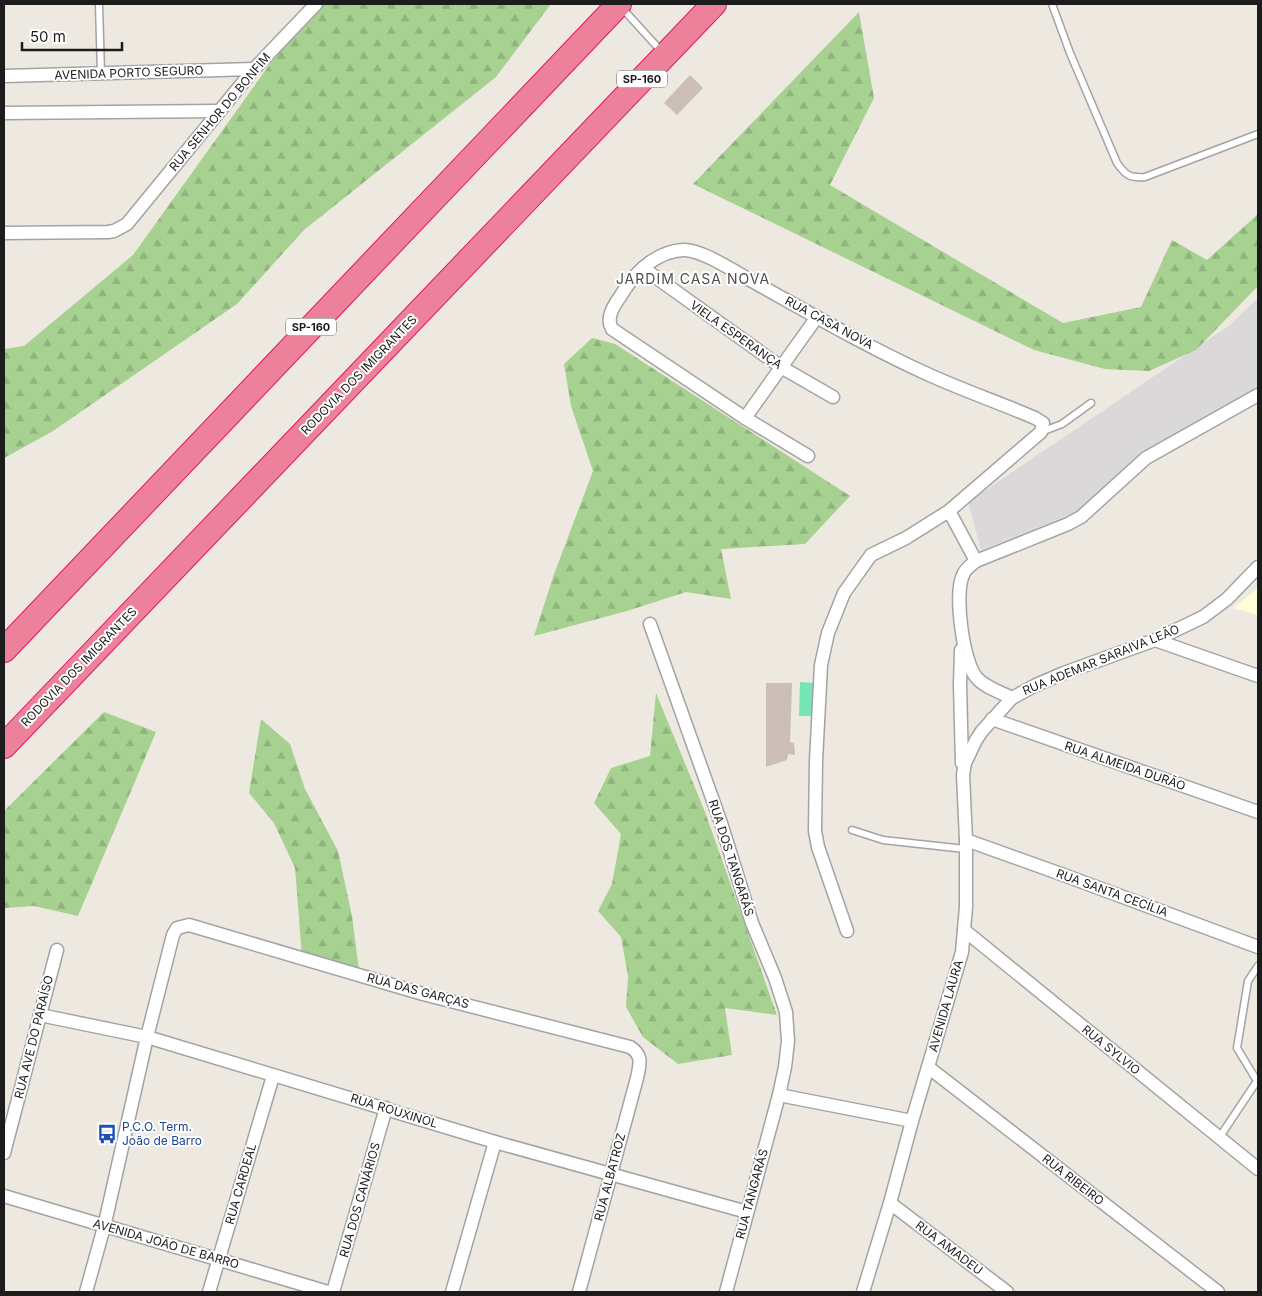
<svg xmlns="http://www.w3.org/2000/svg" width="1262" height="1296" viewBox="0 0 1262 1296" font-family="Inter,sans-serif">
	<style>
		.residential { fill: #dad8d8 }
		.education { fill: #fffdd8 }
		.forest { fill: url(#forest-firs) }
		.pitch { fill: #76e5b4 }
		.building { fill: #cabeb6 }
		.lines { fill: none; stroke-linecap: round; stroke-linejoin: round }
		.lane-casing { stroke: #a3a3a3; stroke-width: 9 }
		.street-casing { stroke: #a3a3a3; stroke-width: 15 }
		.highway-casing { stroke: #e41567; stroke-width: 26 }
		.lane { stroke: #fff; stroke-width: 6 }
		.street { stroke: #fff; stroke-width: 12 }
		.highway { stroke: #ed809a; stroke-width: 24 }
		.labels { text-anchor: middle; stroke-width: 4; stroke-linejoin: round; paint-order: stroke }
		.shield { fill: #fff; stroke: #606060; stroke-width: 1 }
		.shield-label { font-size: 11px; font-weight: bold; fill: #1c1c1c }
		.street-label { font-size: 12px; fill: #1c1c1c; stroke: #fff }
		.transit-label { font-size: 12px; fill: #164399; stroke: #fff; text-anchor: start }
		.neighbourhood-label { font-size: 14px; letter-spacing: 1px; fill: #4f4f4f; stroke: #fff }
	</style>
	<defs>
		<pattern id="forest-firs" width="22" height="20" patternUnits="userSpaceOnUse" patternTransform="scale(1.25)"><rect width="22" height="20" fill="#a7d191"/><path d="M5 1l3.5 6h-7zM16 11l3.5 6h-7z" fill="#8fb37c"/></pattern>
	</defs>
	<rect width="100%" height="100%" fill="#eee9e0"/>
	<path class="residential" d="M1258,298v94l-117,64 -57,53 -103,41 -13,-48 262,-177z"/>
	<path class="education" d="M1258,588v27l-25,-7z"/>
	<g class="forest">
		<path d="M313,4h238l-55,73 -192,153 -67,74 -184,127 -49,27v-109l20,-3 109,-91z"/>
		<path d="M859,12l15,86 -44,87 233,138 78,-16 31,-67 35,20 51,-46v72l-62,64 -47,21 -44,-2 -71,-19 -341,-166z"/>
		<path d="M592,338l23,6 235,152 -45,48 -84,5 10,50 -45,-7 -59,19 -93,25 19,-59 40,-106 -22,-65 -7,-42z"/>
		<path d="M656,693l49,119 72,203 -52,-7 7,47 -54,9 -35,-27 -17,-30 2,-31 -7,-39 -23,-26 14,-27 9,-50 -27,-31 17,-35 39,-12z"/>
		<path d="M104,712l52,20 -78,184 -44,-10 -30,2v-97z"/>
		<path d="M261,719l29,25 15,45 33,62 14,65 7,54 -57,-13 -7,-89 -21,-45 -25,-30z"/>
	</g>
	<path class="pitch" d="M800,682l15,1 -1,33h-15z"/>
	<g class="building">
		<path d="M690,75l13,13 -26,27 -13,-12z"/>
		<path d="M766,683h26l-2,59 4,1 1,12 -7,-1 -1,6 -21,7z"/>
	</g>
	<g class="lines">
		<defs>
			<g id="lane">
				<path d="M99,4l2,70"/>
				<path d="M1052,4l18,49 47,110c9,13 13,15 28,14l113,-43"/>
				<path d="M622,8l40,44"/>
				<path d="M1041,432l21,-8 29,-21"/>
				<path d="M852,830l31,10 82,9"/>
				<path d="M1219,1138l38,-57 -20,-33 11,-67 10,-15"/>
			</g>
			<g id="street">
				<path d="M4,76l250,-7"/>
				<path d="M4,113l214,-2"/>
				<path d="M4,233l104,-1 6,-1 13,-7 127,-155 62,-65"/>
				<path d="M643,268l138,99 52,30"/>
				<path d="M745,418l72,-101"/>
				<path d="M808,456l-63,-38 -133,-89c-8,-14 6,-28 13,-40 12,-19 34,-38 58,-39 18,-1 52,22 69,31 56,31 112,64 171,91 36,17 75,30 112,46l8,5 -2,9 -92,79 -43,27 -35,17 -27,38 -16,40 -7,32 -5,96 -1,70 3,16 29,84"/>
				<path d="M949,511l27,50"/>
				<path d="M650,624l71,199 31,100 23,55 11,34 2,29 -3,26 -6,28 -53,197"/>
				<path d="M1155,640l103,36"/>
				<path d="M961,650l-1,35 2,78"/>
				<path d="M1012,698c-12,-6 -28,-11 -36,-21 -13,-16 -22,-83 -13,-102 2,-6 8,-10 13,-14l92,-37 13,-7 65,-59 112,-63"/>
				<path d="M992,719l266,93"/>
				<path d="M966,840l95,34 197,73"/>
				<path d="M964,930l294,239"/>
				<path d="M40,1015l107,22 348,105 252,70"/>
				<path d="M928,1067l290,225"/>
				<path d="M779,1095l133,26"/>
				<path d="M4,1153l53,-203"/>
				<path d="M4,1196l324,96"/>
				<path d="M890,1203l117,89"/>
				<path d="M86,1292l18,-65 43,-190 26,-102 4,-7 12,-3 234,69 207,53c13,8 10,17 7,31l-58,214"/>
				<path d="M209,1292l64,-216"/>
				<path d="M333,1292l53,-184"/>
				<path d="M452,1292l43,-150"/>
				<path d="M863,1292l27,-89 22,-82 50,-169 4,-45v-67l-3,-65 2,-12 11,-23 6,-9 30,-33 24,-13 28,-12 91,-33 48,-23 24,-18 31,-32"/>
			</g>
			<g id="highway">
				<path d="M4,650l615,-646"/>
				<path d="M4,746l710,-742"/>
			</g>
		</defs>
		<use href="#lane" class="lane-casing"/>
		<use href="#street" class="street-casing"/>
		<use href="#highway" class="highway-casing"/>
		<use href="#lane" class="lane"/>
		<use href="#street" class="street"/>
		<use href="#highway" class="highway"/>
	</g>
	<defs>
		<symbol id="bus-bare" viewBox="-9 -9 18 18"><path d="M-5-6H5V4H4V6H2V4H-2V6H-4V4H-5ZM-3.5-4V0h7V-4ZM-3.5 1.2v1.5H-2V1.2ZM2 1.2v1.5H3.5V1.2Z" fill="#1a4fb4" stroke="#fff" stroke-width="2.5" paint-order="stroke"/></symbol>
	</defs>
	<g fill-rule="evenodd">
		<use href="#bus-bare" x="93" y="1120" width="28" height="28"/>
	</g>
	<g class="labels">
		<g class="shield">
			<rect x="617" y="70.5" width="50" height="17" rx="4"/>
			<rect x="286" y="318.5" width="50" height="17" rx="4"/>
		</g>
		<g class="shield-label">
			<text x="642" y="83">SP-160</text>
			<text x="311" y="331">SP-160</text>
		</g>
		<g class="street-label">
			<text transform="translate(129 73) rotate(-2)" y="4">AVENIDA PORTO SEGURO</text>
			<text transform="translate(220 112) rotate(-50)" y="4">RUA SENHOR DO BONFIM</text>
			<text transform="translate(829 323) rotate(28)" y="4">RUA CASA NOVA</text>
			<text transform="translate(736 335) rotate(35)" y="4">VIELA ESPERANÇA</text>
			<text transform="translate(359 375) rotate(-46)" y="4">RODOVIA DOS IMIGRANTES</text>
			<text transform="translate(1101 660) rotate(-22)" y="4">RUA ADEMAR SARAIVA LEÃO</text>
			<text transform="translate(79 667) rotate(-46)" y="4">RODOVIA DOS IMIGRANTES</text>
			<text transform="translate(1125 766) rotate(19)" y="4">RUA ALMEIDA DURÃO</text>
			<text transform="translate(731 858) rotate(72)" y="4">RUA DOS TANGARÁS</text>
			<text transform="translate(1112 893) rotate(20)" y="4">RUA SANTA CECÍLIA</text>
			<text transform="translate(418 991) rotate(15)" y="4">RUA DAS GARÇAS</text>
			<text transform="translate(946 1006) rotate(-74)" y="4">AVENIDA LAURA</text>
			<text transform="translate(34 1037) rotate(-76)" y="4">RUA AVE DO PARAÍSO</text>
			<text transform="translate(1111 1050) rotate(39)" y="4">RUA SYLVIO</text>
			<text transform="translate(394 1111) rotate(17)" y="4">RUA ROUXINOL</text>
			<text transform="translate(610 1177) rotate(-75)" y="4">RUA ALBATROZ</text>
			<text transform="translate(1073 1180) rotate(38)" y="4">RUA RIBEIRO</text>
			<text transform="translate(241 1184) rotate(-74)" y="4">RUA CARDEAL</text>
			<text transform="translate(752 1194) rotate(-75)" y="4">RUA TANGARÁS</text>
			<text transform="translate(360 1200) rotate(-74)" y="4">RUA DOS CANÁRIOS</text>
			<text transform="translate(166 1244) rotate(16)" y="4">AVENIDA JOÃO DE BARRO</text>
			<text transform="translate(949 1248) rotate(37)" y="4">RUA AMADEU</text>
		</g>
		<g class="transit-label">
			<text x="122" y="1131">P.C.O. Term.<tspan x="122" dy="14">João de Barro</tspan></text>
		</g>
		<g class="neighbourhood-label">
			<text x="693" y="284">JARDIM CASA NOVA</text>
		</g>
	</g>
	<rect width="1262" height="1296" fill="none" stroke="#1c1c1c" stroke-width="10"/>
	<path d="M22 42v8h100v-8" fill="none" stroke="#1c1c1c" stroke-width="2.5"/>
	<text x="30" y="42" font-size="15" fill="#1c1c1c" stroke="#ffffff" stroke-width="4" paint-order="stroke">50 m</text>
</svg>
